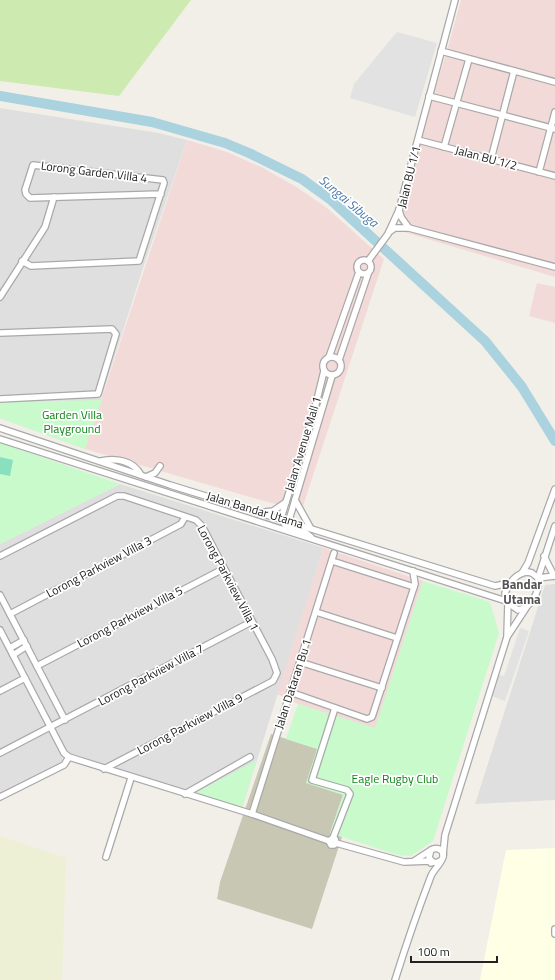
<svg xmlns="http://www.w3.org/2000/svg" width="555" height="980" viewBox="0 0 555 980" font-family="'Titillium Web',sans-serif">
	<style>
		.residential { fill: #e0dfdf }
		.commercial { fill: #f2dad9 }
		.education { fill: #ffffe5 }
		.construction { fill: #c7c7b4 }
		.farmland { fill: #eef0d5 }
		.grass { fill: #cdebb0 }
		.park { fill: #c8facc }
		.pitch { fill: #88e0be }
		.parking { fill: #e2e2e2 }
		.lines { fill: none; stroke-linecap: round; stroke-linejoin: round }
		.river { stroke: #aad3df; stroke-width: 10 }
		.minor-casing { stroke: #a9a9a9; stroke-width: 8 }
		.minor { stroke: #fff; stroke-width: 5.5 }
		.labels { text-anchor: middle; stroke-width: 3.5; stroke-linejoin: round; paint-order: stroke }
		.street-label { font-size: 12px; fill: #222; stroke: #fff }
		.park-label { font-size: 12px; fill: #0c8416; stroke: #fff }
		.water-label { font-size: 13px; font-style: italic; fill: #4a7aab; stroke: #fff }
		.neighbourhood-label { font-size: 13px; font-weight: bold; fill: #555; stroke: #fff }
	</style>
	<rect width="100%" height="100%" fill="#f2efe9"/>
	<g class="residential">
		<path d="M0,108l159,25 28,7 -43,125 -59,184 -85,-31z"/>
		<path d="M120,484l201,63v9l-79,252 -175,-56 -6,10 -61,30v-248z"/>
		<path d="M555,584v216l-80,4 70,-219z"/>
	</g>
	<g class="commercial">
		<path d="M461,0h94v277l-151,-45 -9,-18 52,-163z"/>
		<path d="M187,140l40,12 36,16 35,20 29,20 57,51 -82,250 -31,-6 -186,-54z"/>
		<path d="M537,283l18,4v36l-26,-7z"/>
		<path d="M321,547l102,34 -48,148 -77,-25 -21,-10 44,-138z"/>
	</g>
	<path class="education" d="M555,848v132h-75l26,-130z"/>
	<path class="construction" d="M271,734l47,15 25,46 -13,38 12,4 -30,92 -95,-30 3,-17z"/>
	<path class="farmland" d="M0,836l66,22 -4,122h-62z"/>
	<path class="grass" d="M0,0h191l-72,96 -119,-15z"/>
	<g class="park">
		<path d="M102,400l-17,49 -85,-31v-16z"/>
		<path d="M0,443l120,41 -120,60z"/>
		<path d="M423,581l67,21 9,31 -66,208 -22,15 -13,-1 -68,-22 13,-38 -37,-12 11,-34 -31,-10 12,-35 77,24z"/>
		<path d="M257,760l-15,48 -47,-15z"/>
	</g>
	<path class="pitch" d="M0,457l13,3 -3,16 -10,-2z"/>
	<g class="parking">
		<path d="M397,32l40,11 -22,74 -65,-19 4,-14z"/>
		<path d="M520,628l9,3 -24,70 -13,-5 7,-21 5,1z"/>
	</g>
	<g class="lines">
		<path class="river" d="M0,96l152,26 73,21 24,10 53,26 29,21 154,141 37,46 33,54"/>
		<defs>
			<g id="minor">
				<path d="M441,51l114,31"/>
				<path d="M429,96l126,33"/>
				<path d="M418,140l137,36"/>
				<path d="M444,147l25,-88"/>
				<path d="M491,159l23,-88"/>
				<path d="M539,172l16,-60"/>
				<path d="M399,210l2,7 8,11 146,39"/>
				<path d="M389,232l6,-4h14"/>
				<circle cx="364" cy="267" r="7"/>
				<path d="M22,261l9,5 108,-5 25,-78 -1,-3 -130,-15 -8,25 1,4 4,4 131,-4"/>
				<path d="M368,261l20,-27 11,-24 56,-210"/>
				<path d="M0,297l45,-70 9,-30"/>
				<path d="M0,333l112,-4 4,5 -18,60 -98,5"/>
				<circle cx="332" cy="366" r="9"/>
				<path d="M329,357l30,-85"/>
				<path d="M339,360l29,-86"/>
				<path d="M0,428l170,57 325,101 15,-3"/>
				<path d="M0,439l506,162"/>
				<path d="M101,461c15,-3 32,-1 40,14"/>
				<path d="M146,477l9,-4 5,-7"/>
				<path d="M295,500l15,27"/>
				<path d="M265,512l8,-1 13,-9"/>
				<path d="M281,518l32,-102 11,-45"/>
				<path d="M281,518l4,7 20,7 6,5"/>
				<path d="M289,520l43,-144"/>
				<path d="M555,526l-17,52 17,-2"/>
				<path d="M0,556l117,-60h7l72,24 6,6 70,133 5,14 -4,8 -169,88"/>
				<path d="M544,556l10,20"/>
				<path d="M332,561l82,26"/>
				<path d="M528,572l4,1 6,5c2,13 -6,30 -20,32l-10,-7 -3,-10c5,-11 11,-20 23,-21z"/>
				<path d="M522,573l6,-10 27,-74"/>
				<path d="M0,595l65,125"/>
				<path d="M316,612l81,26"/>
				<path d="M10,614l171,-90 4,-7"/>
				<path d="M0,630l64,123 5,4 183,57 77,27 2,4h3l2,-2"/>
				<path d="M507,635l1,-32"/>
				<path d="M10,648l14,-8"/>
				<path d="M13,655l14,-9"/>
				<path d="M300,662l82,26"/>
				<path d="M37,666l186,-97"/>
				<path d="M0,691l25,-13"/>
				<path d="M290,692l77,27 5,-2 43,-133 -2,-13"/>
				<path d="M0,753l251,-131"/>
				<path d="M185,794l65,-37"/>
				<path d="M0,797l64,-32 5,-8"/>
				<path d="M252,814l82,-261"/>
				<path d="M335,839l1,4 68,19 27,-1v2"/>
				<path d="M329,841l4,-3 17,-44 -3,-4 -35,-10 23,-72"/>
				<path d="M443,855l2,-20 62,-198 19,-29"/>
				<path d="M106,857l25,-79"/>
				<path d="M414,861l17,-11"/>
				<path d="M555,929v5"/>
				<path d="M395,980c11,-35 23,-70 36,-104 3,-7 10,-12 12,-19 2,-8 -7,-10 -12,-7l-2,7c2,5 6,7 11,4"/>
			</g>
		</defs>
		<use href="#minor" class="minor-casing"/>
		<use href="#minor" class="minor"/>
	</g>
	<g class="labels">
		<g class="street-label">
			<text transform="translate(486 158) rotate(15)" y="4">Jalan BU 1/2</text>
			<text transform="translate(94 172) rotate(7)" y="4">Lorong Garden Villa 4</text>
			<text transform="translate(409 177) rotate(-76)" y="4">Jalan BU 1/1</text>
			<text transform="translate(303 444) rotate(-73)" y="4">Jalan Avenue Mall 1</text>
			<text transform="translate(255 510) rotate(17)" y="4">Jalan Bandar Utama</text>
			<text transform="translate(99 567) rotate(-28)" y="4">Lorong Parkview Villa 3</text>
			<text transform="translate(228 578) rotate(62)" y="4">Lorong Parkview Villa 1</text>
			<text transform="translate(130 617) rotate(-28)" y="4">Lorong Parkview Villa 5</text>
			<text transform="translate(151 675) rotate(-28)" y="4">Lorong Parkview Villa 7</text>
			<text transform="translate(293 684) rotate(-72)" y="4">Jalan Dataran Bu 1</text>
			<text transform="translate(190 724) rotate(-28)" y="4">Lorong Parkview Villa 9</text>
		</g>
		<g class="park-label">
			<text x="72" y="419">Garden Villa<tspan x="72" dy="14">Playground</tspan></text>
			<text x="395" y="783">Eagle Rugby Club</text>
		</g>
		<g class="water-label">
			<text transform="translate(349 201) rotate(40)" y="5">Sungai Sibuga</text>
		</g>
		<g class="neighbourhood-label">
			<text x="522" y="589">Bandar<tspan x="522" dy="15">Utama</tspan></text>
		</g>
	</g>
	<path d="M411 956v6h86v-6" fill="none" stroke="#222222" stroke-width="2"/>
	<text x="417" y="956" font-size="12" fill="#222222" stroke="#ffffff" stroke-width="3" paint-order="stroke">100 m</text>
</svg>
